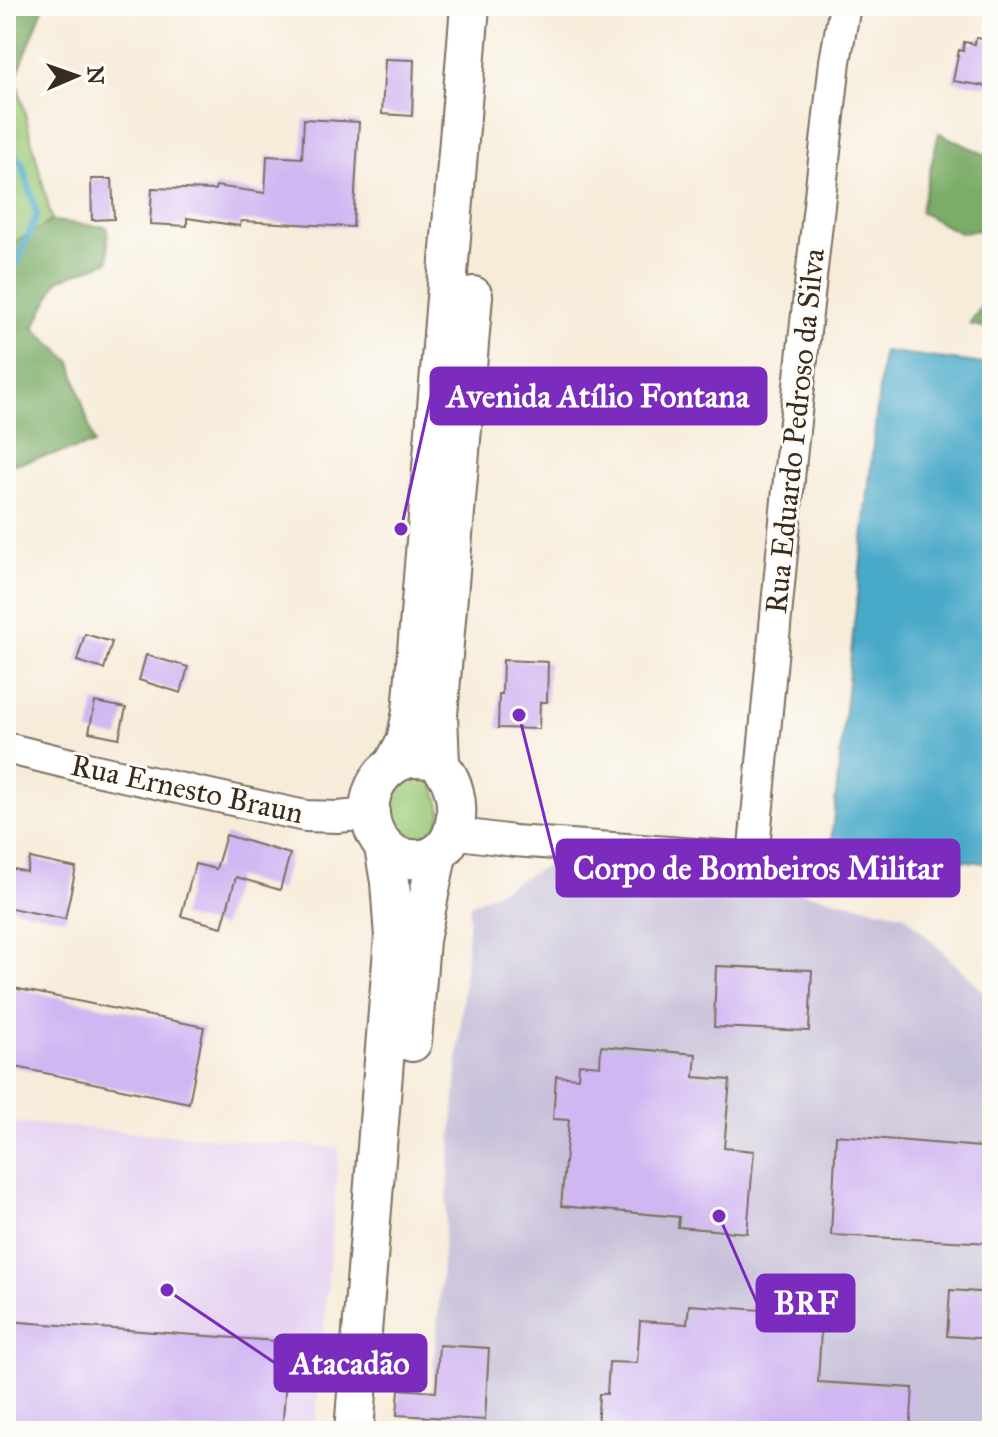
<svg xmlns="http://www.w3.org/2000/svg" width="998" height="1437" viewBox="0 0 998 1437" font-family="'IM FELL Great Primer',serif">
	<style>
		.built { fill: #e5d3f1 }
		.industrial { fill: #c7c0d9 }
		.green { fill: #9ac876; stroke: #6a794a; stroke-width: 2 }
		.forest { fill: #7bac67; stroke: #5b6b42; stroke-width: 2 }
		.water { fill: #4aa9c9; stroke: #426a74; stroke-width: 2 }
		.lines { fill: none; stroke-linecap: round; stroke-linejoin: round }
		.stream { stroke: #4aa9c9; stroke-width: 7 }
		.building { fill: #d0b6f2 }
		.minor-casing { stroke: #7d6e60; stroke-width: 34 }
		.major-casing { stroke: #7d6e60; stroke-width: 42 }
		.minor { stroke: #fff; stroke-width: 30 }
		.major { stroke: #fff; stroke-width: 38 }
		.labels { text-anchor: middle; stroke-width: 6; stroke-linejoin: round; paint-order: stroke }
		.street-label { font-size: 30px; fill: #3b2a1e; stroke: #fdfcf7 }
		.leader { fill: none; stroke: #7b2cbf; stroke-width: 3 }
		.callout-dot { fill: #7b2cbf; stroke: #fdfcf7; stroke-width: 3 }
		.callout { fill: #7b2cbf; stroke: #7b2cbf; stroke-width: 3 }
		.callout-label { font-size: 32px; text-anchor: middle; font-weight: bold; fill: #fff }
	</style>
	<rect width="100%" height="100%" fill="#fdfcf7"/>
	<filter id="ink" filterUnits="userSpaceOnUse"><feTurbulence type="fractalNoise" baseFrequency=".0125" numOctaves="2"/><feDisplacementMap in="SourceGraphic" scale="16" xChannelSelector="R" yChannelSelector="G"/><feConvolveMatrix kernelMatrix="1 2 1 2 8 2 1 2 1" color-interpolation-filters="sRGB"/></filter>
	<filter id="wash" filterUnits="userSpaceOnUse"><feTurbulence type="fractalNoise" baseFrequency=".006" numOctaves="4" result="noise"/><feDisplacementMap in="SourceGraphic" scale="32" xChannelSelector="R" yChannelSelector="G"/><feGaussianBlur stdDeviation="1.8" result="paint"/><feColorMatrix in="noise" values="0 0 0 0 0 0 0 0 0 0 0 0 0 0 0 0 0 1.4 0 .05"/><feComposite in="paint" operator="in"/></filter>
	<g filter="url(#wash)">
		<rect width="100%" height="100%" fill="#f7ecda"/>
		<path class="built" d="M6,1122l333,26 -24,283h-309z"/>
		<path class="industrial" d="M546,866l227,20 132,29 87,85v431h-563l41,-526z"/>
		<g class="green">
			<path d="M16,78l36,143 -46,26v-154z"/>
			<path d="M430,773l12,40 -11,27 -18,4 -13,-6 -11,-18 -3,-12 13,-32z"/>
		</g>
		<g class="forest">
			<path d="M6,6h38l-28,72 -10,15z"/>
			<path d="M939,133l53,25v70l-32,5 -40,-21z"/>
			<path d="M52,221l55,6 2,34 -51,19 -24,48 37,34 23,82 -88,22v-219z"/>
			<path d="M992,292v37l-23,-5z"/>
		</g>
		<path class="water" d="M883,351l109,14v499l-161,-21z"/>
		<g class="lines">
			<path class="stream" d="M6,143l16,21 15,51 -20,48 -11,16"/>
		</g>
		<g id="blocks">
			<g class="building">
				<path d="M976,38l16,2v47l-39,-6 6,-31 4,1 1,-9 11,2z"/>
				<path d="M385,59l29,1 -2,56 -30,-2z"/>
				<path d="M304,119l55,3 -6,105 -112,-6 -1,5 -53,-8v8l-37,-2 2,-36 63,2 1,-4 49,7 2,-37 35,2z"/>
				<path d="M91,179h21l2,40 -22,1z"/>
				<path d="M85,634l27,8 -8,27 -27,-8z"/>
				<path d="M146,655l42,12 -7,26 -42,-13z"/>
				<path d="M503,660l45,2 -1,40h-7l-1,27 -41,-1 1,-34h3z"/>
				<path d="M95,702l31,6 -7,30 -30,-6z"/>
				<path d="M226,835l64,19 -10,36 -44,-13 -14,50 -41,-11 14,-52 21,5z"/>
				<path d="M30,858l46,10 -11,51 -59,-12v-22l4,-17 17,4z"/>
				<path d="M716,966l96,4 -3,61 -95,-4z"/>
				<path d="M9,987l195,40 -15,76 -183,-38v-64z"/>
				<path d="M601,1046l95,8 -2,23 36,3 -6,68 30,3 -7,82 -69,-6 1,-10 -118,-11 8,-86 -16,-1 3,-43 22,2 1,-14 21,2z"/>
				<path d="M836,1135l156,13v95l-161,-8z"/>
				<path d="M950,1290l42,3v46l-45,-3z"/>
				<path d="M689,1305l133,9 -4,68 95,6 -3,43h-313l2,-37h8l2,-32 28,1 3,-42 47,3z"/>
				<path d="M6,1321l283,21 -7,89h-276z"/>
				<path d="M439,1345l50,3 -4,72 -88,-5 2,-26 37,3z"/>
			</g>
		</g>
	</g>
	<g filter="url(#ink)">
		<use href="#blocks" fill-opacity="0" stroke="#7d6e60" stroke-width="2"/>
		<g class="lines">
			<defs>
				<g id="minor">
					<path d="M6,748l81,20 218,48 33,1 31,-3"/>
					<path d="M452,833l62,8 239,17 38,-400 44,-397 10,-55"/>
				</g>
				<g id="major">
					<path d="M409,758c10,0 21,-1 30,5 2,2 5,8 7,10 20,31 12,91 -35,86 -7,-1 -11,-1 -17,-5 -31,-21 -33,-66 -2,-88 5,-4 12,-6 17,-8z"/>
					<path d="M440,764l-2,-49 35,-419"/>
					<path d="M393,765l13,-24 6,-29 58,-706"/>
					<path d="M412,1042l8,-102 17,-85"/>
					<path d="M354,1431l40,-494 -4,-55 -6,-35"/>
				</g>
			</defs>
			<use href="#minor" class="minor-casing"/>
			<use href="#major" class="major-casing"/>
			<use href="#minor" class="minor"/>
			<use href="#major" class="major"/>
		</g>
	</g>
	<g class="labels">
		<g class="street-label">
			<text transform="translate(795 431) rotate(-84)" y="10">Rua Eduardo Pedroso da Silva</text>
			<text transform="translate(187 789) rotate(12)" y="10">Rua Ernesto Braun</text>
		</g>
	</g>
	<path class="leader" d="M401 529L431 396M519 715L557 868M719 1216L757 1303M167 1290L275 1363"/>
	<g class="callout-dot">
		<circle cx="401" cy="529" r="8"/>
		<circle cx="519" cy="715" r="8"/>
		<circle cx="719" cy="1216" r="8"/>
		<circle cx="167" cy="1290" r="8"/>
	</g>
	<g class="callout">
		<rect x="431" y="368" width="335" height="56" rx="8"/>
		<rect x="557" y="840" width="402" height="56" rx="8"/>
		<rect x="757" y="1275" width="97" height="56" rx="8"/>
		<rect x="275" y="1335" width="151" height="56" rx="8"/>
	</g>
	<g class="callout-label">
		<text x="598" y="407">Avenida Atílio Fontana</text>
		<text x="758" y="879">Corpo de Bombeiros Militar</text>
		<text x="806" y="1314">BRF</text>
		<text x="350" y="1374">Atacadão</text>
	</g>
	<rect width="998" height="1437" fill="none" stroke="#fdfcf7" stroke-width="32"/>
	<g transform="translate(76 76) rotate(88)" stroke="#fdfcf7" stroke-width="6" paint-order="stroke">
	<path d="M0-6L14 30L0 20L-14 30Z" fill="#3b2a1e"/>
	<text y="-12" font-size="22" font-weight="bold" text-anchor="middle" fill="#3b2a1e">N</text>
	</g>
</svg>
